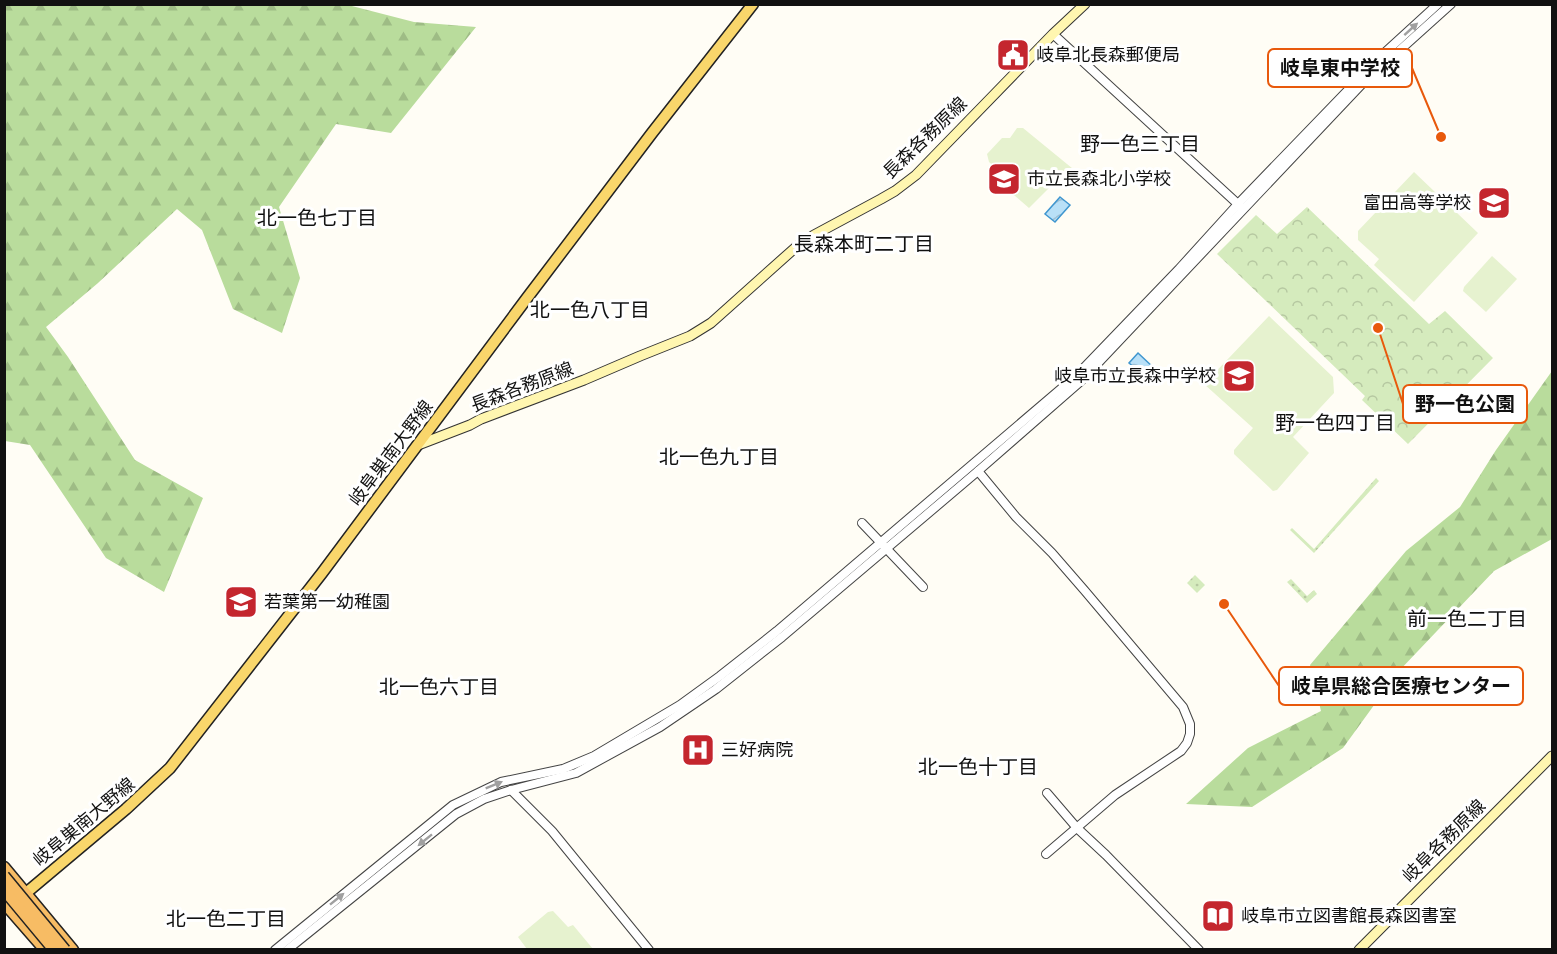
<svg xmlns="http://www.w3.org/2000/svg" width="1557" height="954" viewBox="0 0 1557 954" font-family="'PT Serif','Noto Sans JP',serif">
	<style>
		.grass { fill: url(#grass-dots) }
		.forest { fill: url(#forest-firs) }
		.park { fill: url(#park-crowns) }
		.pitch { fill: #e6f2cf }
		.water { fill: url(#water-waves); stroke: #3f96cf; stroke-width: 1.5 }
		.lines { fill: none; stroke-linecap: round; stroke-linejoin: round }
		.tertiary-casing { stroke: #444; stroke-width: 10 }
		.secondary-casing { stroke: #333; stroke-width: 11 }
		.primary-casing { stroke: #222; stroke-width: 13 }
		.trunk-casing { stroke: #222; stroke-width: 13 }
		.tertiary { stroke: #fff; stroke-width: 8 }
		.secondary { stroke: #fff6b0; stroke-width: 9 }
		.primary { stroke: #f9d66b; stroke-width: 10 }
		.trunk { stroke: #f7bc64; stroke-width: 10 }
		.trunk-bridge-casing { stroke: #222; stroke-width: 13; stroke-linecap: butt }
		.trunk-bridge { stroke: #f7bc64; stroke-width: 10 }
		.oneway { fill: #a0a0a0 }
		.labels { text-anchor: middle; stroke-width: 6; stroke-linejoin: round; paint-order: stroke }
		.poi-label { font-size: 18px; fill: #111; stroke: #fff; text-anchor: start }
		.street-label { font-size: 18px; fill: #111; stroke: #fff }
		.neighbourhood-label { font-size: 20px; fill: #111; stroke: #fff }
		.leader { fill: none; stroke: #e8590c; stroke-width: 2 }
		.callout-dot { fill: #e8590c; stroke: #fff; stroke-width: 2 }
		.callout { fill: #fff; stroke: #e8590c; stroke-width: 2 }
		.callout-label { font-size: 20px; text-anchor: middle; font-weight: bold; fill: #111 }
	</style>
	<defs>
		<pattern id="grass-dots" width="8" height="8" patternUnits="userSpaceOnUse" patternTransform="scale(1.5)"><rect width="8" height="8" fill="#d5ebbd"/><path d="M2 2h.1M6 6h.1" fill="none" stroke="#b6c8a1" stroke-width="1.8" stroke-linecap="round"/></pattern>
		<pattern id="forest-firs" width="22" height="20" patternUnits="userSpaceOnUse" patternTransform="scale(1.5)"><rect width="22" height="20" fill="#b9dc9c"/><path d="M5 1l3.5 6h-7zM16 11l3.5 6h-7z" fill="#9ebc85"/></pattern>
		<pattern id="park-crowns" width="20" height="18" patternUnits="userSpaceOnUse" patternTransform="scale(1.5)"><rect width="20" height="18" fill="#d5ebbd"/><path d="M2 6a3 3 0 1 1 6 0M12 15a3 3 0 1 1 6 0" fill="none" stroke="#b6c8a1"/></pattern>
		<pattern id="water-waves" width="16" height="10" patternUnits="userSpaceOnUse" patternTransform="scale(1.5)"><rect width="16" height="10" fill="#b9e0f7"/><path d="M0 5q4-4 8 0t8 0" fill="none" stroke="#9ebfd3"/></pattern>
	</defs>
	<rect width="100%" height="100%" fill="#fffdf5"/>
	<g class="grass">
		<path d="M1376,478l3,3 -65,72 -24,-23 2,-2 22,21z"/>
		<path d="M1195,575l10,10 -8,8 -10,-10z"/>
		<path d="M1291,579l16,17 7,-6 3,4 -10,9 -20,-21z"/>
	</g>
	<g class="forest">
		<path d="M5,4l343,1 66,17 62,5 -85,106 -55,-9 -57,83 21,71 -18,55 -49,-24 -31,-79 -25,-21 -79,74 -52,44 22,30 67,103 68,38 -39,94 -58,-34 -76,-113 -25,-4z"/>
		<path d="M1552,371v168l-58,32 -96,101 -55,76 -91,59 -66,-3 62,-56 73,-37 -11,-46 96,-114 54,-44 36,-57z"/>
	</g>
	<path class="park" d="M1307,207l122,117 16,-13 48,47 -85,86 -46,-44 3,-4 -148,-142 39,-39 21,19z"/>
	<g class="pitch">
		<path d="M1017,128h6l55,45 -15,14 -12,-1 -22,22 -22,-19 3,-9 -21,-18 -2,-8 15,-16h8z"/>
		<path d="M1414,172l64,61 -64,69 -40,-37 5,-6 -21,-19v-9z"/>
		<path d="M1492,256l25,23 -31,33 -23,-21 1,-4z"/>
		<path d="M1269,316l64,61 1,16 -41,44 16,16 -32,37 -4,1 -39,-37v-4l19,-22 -49,-44z"/>
		<path d="M553,911l15,16 5,-2 20,24h-66l-9,-12 30,-25z"/>
	</g>
	<g class="water">
		<path d="M1060,197l10,8 -15,17 -10,-8z"/>
		<path d="M1138,353l17,16 -9,9 -17,-15z"/>
	</g>
	<g class="lines">
		<defs>
			<g id="tertiary">
				<path d="M1053,34l187,172"/>
				<path d="M978,471l38,46 36,36 33,38 98,116 7,17v10l-3,9 -6,8 -66,44 -69,59"/>
				<path d="M862,523l61,64"/>
				<path d="M511,790l41,41 97,119"/>
				<path d="M1047,793l30,35 29,27 93,95"/>
				<path d="M275,950l178,-145 48,-23 62,-13 31,-13 86,-51 40,-29 57,-45 299,-255 103,-107 59,-65 142,-147 58,-53"/>
				<path d="M287,950l169,-136 28,-15 27,-9 65,-17 84,-46 56,-38 66,-52 196,-166 103,-90 280,-296 90,-81"/>
			</g>
			<g id="secondary">
				<path d="M418,445l52,-20 11,-6 103,-39 56,-24 50,-20 21,-13 85,-76 18,-12 67,-36 14,-8 21,-16 137,-141 32,-30"/>
				<path d="M1359,950l193,-194"/>
			</g>
			<path id="primary" d="M26,893l100,-84 44,-41 152,-195 205,-275 125,-165 101,-129"/>
			<g id="trunk">
				<path d="M4,867l69,83"/>
				<path d="M4,903l41,47"/>
			</g>
		</defs>
		<use href="#tertiary" class="tertiary-casing"/>
		<use href="#secondary" class="secondary-casing"/>
		<use href="#primary" class="primary-casing"/>
		<use href="#trunk" class="trunk-casing"/>
		<use href="#tertiary" class="tertiary"/>
		<use href="#secondary" class="secondary"/>
		<use href="#primary" class="primary"/>
		<use href="#trunk" class="trunk"/>
		<defs>
			<g id="trunk-bridge">
				<path d="M4,876l61,74"/>
				<path d="M4,890l50,60"/>
			</g>
		</defs>
		<use href="#trunk-bridge" class="trunk-bridge-casing"/>
		<use href="#trunk-bridge" class="trunk-bridge"/>
	</g>
	<defs><path id="oneway-solid" d="M-6-.8H1V-3.2L6.5 0L1 3.2V.8H-6Z" transform="scale(1.5)"/></defs>
	<g class="oneway">
		<use href="#oneway-solid" transform="translate(1411 29) rotate(-42)"/>
		<use href="#oneway-solid" transform="translate(494 785) rotate(-22)"/>
		<use href="#oneway-solid" transform="translate(425 840) rotate(141)"/>
		<use href="#oneway-solid" transform="translate(337 899) rotate(-39)"/>
	</g>
	<defs>
		<symbol id="civic-square" viewBox="-11 -11 22 22"><rect x="-9" y="-9" width="18" height="18" rx="4" fill="#c4262e" stroke="#fff"/><path d="M-.6-6.5H3V-4.5H.6V-3L4-1V1h2V6H-6V1h2V-1L-.6-3ZM-1.2 2.5V6h2.4V2.5Z" fill="#fff"/></symbol>
		<symbol id="school-square" viewBox="-11 -11 22 22"><rect x="-9" y="-9" width="18" height="18" rx="4" fill="#c4262e" stroke="#fff"/><path d="M0-5L7-2L0 1L-7-2ZM-4 1L0 2.5L4 1V4Q0 6-4 4Z" fill="#fff"/></symbol>
		<symbol id="hospital-square" viewBox="-11 -11 22 22"><rect x="-9" y="-9" width="18" height="18" rx="4" fill="#c4262e" stroke="#fff"/><path d="M-5-5h3v3.5h4V-5h3V5h-3V1.5h-4V5h-3Z" fill="#fff"/></symbol>
		<symbol id="library-square" viewBox="-11 -11 22 22"><rect x="-9" y="-9" width="18" height="18" rx="4" fill="#c4262e" stroke="#fff"/><path d="M-6-4Q-3-5.5-.7-3.5V5Q-3 3-6 4ZM6-4Q3-5.5 .7-3.5V5Q3 3 6 4Z" fill="#fff"/></symbol>
	</defs>
	<g fill-rule="evenodd">
		<use href="#civic-square" x="994" y="36" width="38" height="38"/>
		<use href="#school-square" x="985" y="160" width="38" height="38"/>
		<use href="#school-square" x="1475" y="184" width="38" height="38"/>
		<use href="#school-square" x="1220" y="357" width="38" height="38"/>
		<use href="#school-square" x="222" y="583" width="38" height="38"/>
		<use href="#hospital-square" x="679" y="731" width="38" height="38"/>
		<use href="#library-square" x="1199" y="897" width="38" height="38"/>
	</g>
	<g class="labels">
		<g class="poi-label">
			<text x="1036" y="61">岐阜北長森郵便局</text>
			<text x="1027" y="185">市立長森北小学校</text>
			<text x="1471" y="209" text-anchor="end">富田高等学校</text>
			<text x="1216" y="382" text-anchor="end">岐阜市立長森中学校</text>
			<text x="264" y="608">若葉第一幼稚園</text>
			<text x="721" y="756">三好病院</text>
			<text x="1241" y="922">岐阜市立図書館長森図書室</text>
		</g>
		<g class="street-label">
			<text transform="translate(925 138) rotate(-44)" y="6">長森各務原線</text>
			<text transform="translate(522 387) rotate(-21)" y="6">長森各務原線</text>
			<text transform="translate(391 453) rotate(-53)" y="6">岐阜巣南大野線</text>
			<text transform="translate(84 822) rotate(-40)" y="6">岐阜巣南大野線</text>
			<text transform="translate(1444 841) rotate(-45)" y="6">岐阜各務原線</text>
		</g>
		<g class="neighbourhood-label">
			<text x="1140" y="151">野一色三丁目</text>
			<text x="317" y="225">北一色七丁目</text>
			<text x="864" y="251">長森本町二丁目</text>
			<text x="590" y="317">北一色八丁目</text>
			<text x="1335" y="430">野一色四丁目</text>
			<text x="719" y="464">北一色九丁目</text>
			<text x="1467" y="626">前一色二丁目</text>
			<text x="439" y="694">北一色六丁目</text>
			<text x="978" y="774">北一色十丁目</text>
			<text x="226" y="926">北一色二丁目</text>
		</g>
	</g>
	<path class="leader" d="M1441 137L1412 68M1378 328L1403 404M1224 604L1279 686"/>
	<g class="callout-dot">
		<circle cx="1441" cy="137" r="6"/>
		<circle cx="1378" cy="328" r="6"/>
		<circle cx="1224" cy="604" r="6"/>
	</g>
	<g class="callout">
		<rect x="1268" y="49" width="144" height="38" rx="6"/>
		<rect x="1403" y="385" width="124" height="38" rx="6"/>
		<rect x="1279" y="667" width="244" height="38" rx="6"/>
	</g>
	<g class="callout-label">
		<text x="1340" y="75">岐阜東中学校</text>
		<text x="1465" y="411">野一色公園</text>
		<text x="1401" y="693">岐阜県総合医療センター</text>
	</g>
	<rect width="1557" height="954" fill="none" stroke="#111111" stroke-width="12"/>
</svg>
